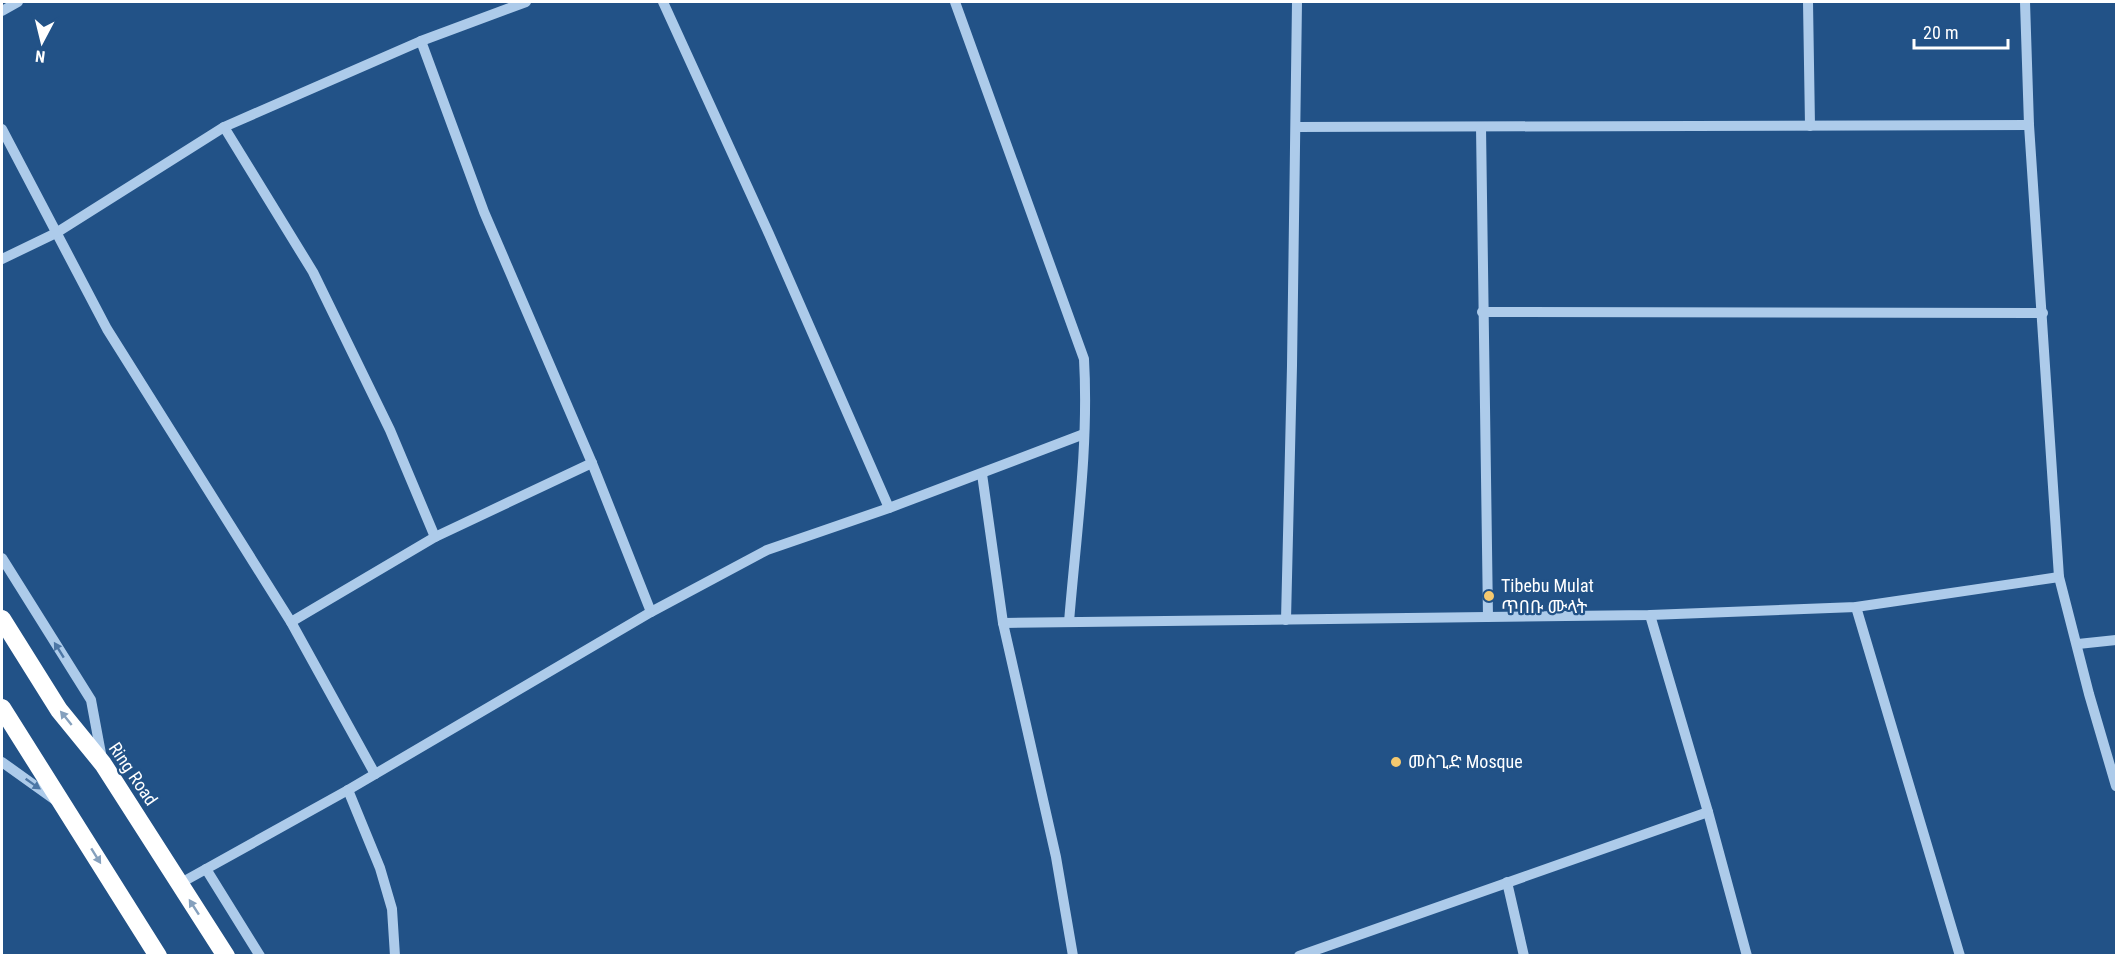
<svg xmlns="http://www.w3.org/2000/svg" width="2118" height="957" viewBox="0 0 2118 957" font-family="'Roboto Condensed','Noto Sans Ethiopic',sans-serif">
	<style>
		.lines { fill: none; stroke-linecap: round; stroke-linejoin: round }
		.minor { stroke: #adcbea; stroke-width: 10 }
		.highway { stroke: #fff; stroke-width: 18 }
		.oneway { fill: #4c76a5 }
		.oneway2 { fill: #85a0bd }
		.poi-dot { fill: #f5c96f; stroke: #225287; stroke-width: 2 }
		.labels { text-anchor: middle; stroke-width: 4.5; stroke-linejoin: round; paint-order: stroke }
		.poi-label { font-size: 18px; fill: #fff; stroke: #225287; text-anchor: start }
		.street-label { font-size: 18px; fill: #fff; stroke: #225287 }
	</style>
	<rect width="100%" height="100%" fill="#225287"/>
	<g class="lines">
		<g class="minor">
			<path d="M663,2l106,232 120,274"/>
			<path d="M955,2l129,357c5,88 -8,176 -15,263"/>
			<path d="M1808,2l2,124"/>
			<path d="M2025,2l4,123 30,452 30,117 27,92"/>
			<path d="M2,11l16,-9"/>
			<path d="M421,41l63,171 108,251 59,149"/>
			<path d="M224,127l89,145 77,158 45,107"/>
			<path d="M1296,127l733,-2"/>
			<path d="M1481,127l7,490"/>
			<path d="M2,129l105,200 184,293 84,152"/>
			<path d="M2,259l54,-26 168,-106 197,-86 105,-39"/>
			<path d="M1482,312l561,1"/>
			<path d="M982,474l21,149 53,234 17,99"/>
			<path d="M2,558l89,142 11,59"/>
			<path d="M1856,607l104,349"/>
			<path d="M1650,615l58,197 39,144"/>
			<path d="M1286,620l6,-254 5,-364"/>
			<path d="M291,622l144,-85 157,-74"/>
			<path d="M1003,623l647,-8 206,-8 203,-30"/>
			<path d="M2078,644l38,-4"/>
			<path d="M2,762l53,38"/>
			<path d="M348,790l32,78 12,41 3,47"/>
			<path d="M206,869l54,87"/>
			<path d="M1507,882l17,74"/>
			<path d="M179,884l169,-94 303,-178 116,-62 122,-42 195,-74"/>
			<path d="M1299,956l409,-144"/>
		</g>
		<g class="highway">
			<path d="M2,619l57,91 44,54 123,192"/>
			<path d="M2,708l156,248"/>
		</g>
	</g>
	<defs><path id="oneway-solid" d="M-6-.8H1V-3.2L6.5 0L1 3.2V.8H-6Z" transform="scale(1.5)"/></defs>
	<g class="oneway">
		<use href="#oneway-solid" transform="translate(59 650) rotate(-122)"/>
		<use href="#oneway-solid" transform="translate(33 784) rotate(35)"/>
	</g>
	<g class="oneway2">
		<use href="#oneway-solid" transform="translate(66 718) rotate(-129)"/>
		<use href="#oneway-solid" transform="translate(96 856) rotate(58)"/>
		<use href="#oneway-solid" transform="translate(194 907) rotate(-123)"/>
	</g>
	<g class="poi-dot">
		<circle cx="1489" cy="596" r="6"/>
		<circle cx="1396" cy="762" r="6"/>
	</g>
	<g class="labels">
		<g class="poi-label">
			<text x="1501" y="592">Tibebu Mulat<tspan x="1501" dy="21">ጥበቡ ሙላት</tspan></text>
			<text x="1408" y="768">መስጊድ Mosque</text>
		</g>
		<g class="street-label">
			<text transform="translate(133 774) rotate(56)" y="6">Ring Road</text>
		</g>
	</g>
	<rect width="2118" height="957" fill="none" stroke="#ffffff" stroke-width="6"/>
	<g transform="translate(42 42) rotate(187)" stroke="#225287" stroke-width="4.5" paint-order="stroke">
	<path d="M0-4.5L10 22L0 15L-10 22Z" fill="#ffffff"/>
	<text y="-9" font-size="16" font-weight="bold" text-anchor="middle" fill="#ffffff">N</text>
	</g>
	<path d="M1914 39v9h94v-9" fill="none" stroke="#ffffff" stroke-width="3"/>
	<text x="1923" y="39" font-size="18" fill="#ffffff" stroke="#225287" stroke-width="4.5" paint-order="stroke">20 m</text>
</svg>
